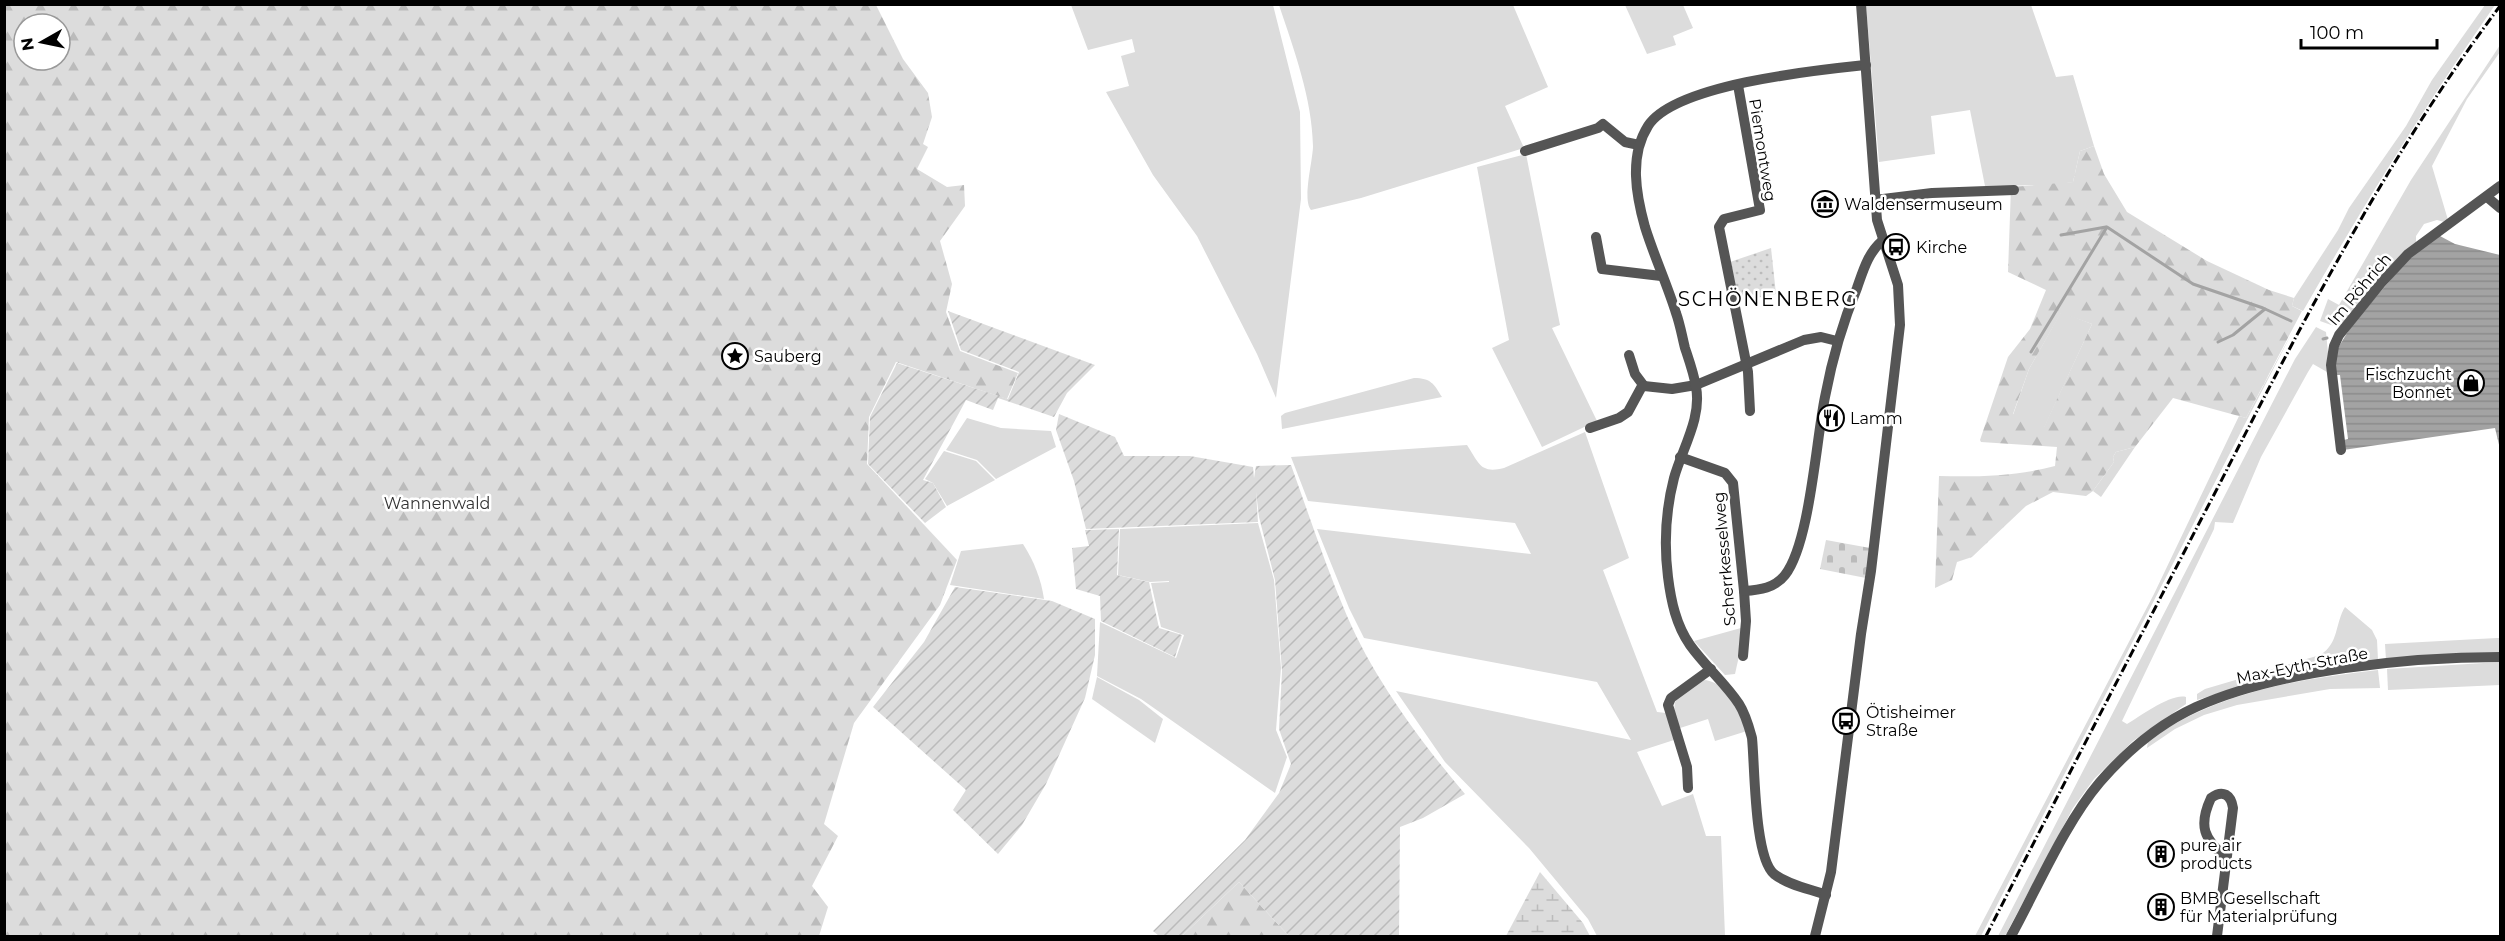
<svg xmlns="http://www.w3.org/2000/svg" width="2505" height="941" viewBox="0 0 2505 941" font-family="Montserrat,sans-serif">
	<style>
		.grass { fill: #dcdcdc }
		.forest { fill: url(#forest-firs); fill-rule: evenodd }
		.wetland { fill: url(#wetland-marsh) }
		.cemetery { fill: url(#cemetery-stones) }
		.park { fill: url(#park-dots) }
		.garden { fill: url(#garden-furrows) }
		.water { fill: url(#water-rules) }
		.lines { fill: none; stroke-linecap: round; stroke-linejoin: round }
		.stream { stroke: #a3a3a3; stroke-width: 3 }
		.minor { stroke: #555; stroke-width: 10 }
		.rail { stroke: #000; stroke-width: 3; stroke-dasharray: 9 3 1.5 3; stroke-linecap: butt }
		.labels { text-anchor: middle; stroke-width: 5; stroke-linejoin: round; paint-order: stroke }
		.street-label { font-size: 16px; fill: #000; stroke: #fff }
		.poi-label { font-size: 16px; fill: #000; stroke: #fff; text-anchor: start }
		.park-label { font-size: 16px; fill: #333; stroke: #fff }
		.quarter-label { font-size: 20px; letter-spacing: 1.5px; fill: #000; stroke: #fff }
	</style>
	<defs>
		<pattern id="forest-firs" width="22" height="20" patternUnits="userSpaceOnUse" patternTransform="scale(1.5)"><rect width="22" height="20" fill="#dcdcdc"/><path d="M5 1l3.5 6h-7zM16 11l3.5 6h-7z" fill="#bbb"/></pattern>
		<pattern id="wetland-marsh" width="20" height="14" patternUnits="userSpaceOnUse" patternTransform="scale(1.5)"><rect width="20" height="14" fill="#dcdcdc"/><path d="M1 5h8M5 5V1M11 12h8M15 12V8" fill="none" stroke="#bbb"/></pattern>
		<pattern id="cemetery-stones" width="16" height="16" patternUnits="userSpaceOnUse" patternTransform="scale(1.5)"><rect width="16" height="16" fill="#dcdcdc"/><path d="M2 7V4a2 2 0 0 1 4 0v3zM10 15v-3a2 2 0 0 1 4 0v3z" fill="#bbb"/></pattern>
		<pattern id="park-dots" width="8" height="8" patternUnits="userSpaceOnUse" patternTransform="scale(1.5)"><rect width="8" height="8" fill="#dcdcdc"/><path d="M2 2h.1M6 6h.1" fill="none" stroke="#bbb" stroke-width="1.8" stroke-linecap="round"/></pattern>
		<pattern id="garden-furrows" width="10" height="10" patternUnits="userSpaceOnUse" patternTransform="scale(1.5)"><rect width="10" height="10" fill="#dcdcdc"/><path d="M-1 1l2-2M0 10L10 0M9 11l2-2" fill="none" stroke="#bbb"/></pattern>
		<pattern id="water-rules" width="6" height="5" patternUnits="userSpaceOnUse" patternTransform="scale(1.5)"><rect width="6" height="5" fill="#a3a3a3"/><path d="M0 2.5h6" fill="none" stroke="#8b8b8b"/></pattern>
	</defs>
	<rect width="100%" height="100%" fill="#fff"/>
	<g class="grass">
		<path d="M1071,5h202l27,107 1,87 -25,199 -19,-44 -60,-118 -44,-61 -47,-83 23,-6 -8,-30 14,-4 -3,-13 -44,11z"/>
		<path d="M1279,5h234l35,82 -43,19 19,42 -163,50 -50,12c-9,-10 2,-50 2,-64 -1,-48 -19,-96 -34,-141z"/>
		<path d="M1625,5h58l10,23 -20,8 3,9 -29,9z"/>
		<path d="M1866,5h165l25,72 17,-2 21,71 -14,5 -7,31 -19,3 -69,1 -15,-76 -39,6 4,38 -56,8z"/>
		<path d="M2485,5h10c-69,99 -132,201 -192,306l-11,-5 2,-8 44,-68 11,-22 57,-82 26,-46z"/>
		<path d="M2500,45v7l-33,47 -35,67 16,54 -4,2 -7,-2 -13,4 -8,12v7l-75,82 -7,1 -14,-5 8,-22 11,6 72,-125z"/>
		<path d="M1526,154l34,171 -8,3 45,93 -55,26 -50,-99 17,-8 -32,-173z"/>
		<path d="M2061,312l31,12 -48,104 -31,-13 16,-46z"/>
		<path d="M2295,327l-314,609h-6l179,-342 85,-178 7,2z"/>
		<path d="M2316,327l10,5 2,21 -1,19 -14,-8 -5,8 -47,85 -28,66 -18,-1 -1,7 -92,192 5,3c14,-8 44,-31 59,-27v7l-53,37 -39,38 -21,29 -68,128h-7l297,-577z"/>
		<path d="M1414,378c17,0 20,6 28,19l-160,32 -1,-13 4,-3z"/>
		<path d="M967,418l34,10 50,3 5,16 -60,32 -19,-19 -31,-10z"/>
		<path d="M1585,432l44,126 -26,12 54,142 9,1 8,27 -37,12 25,54 31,-12 13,42h15l4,100h-128l-9,-17 -59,-71 -84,-86 -49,-71 235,49 -34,-58 -233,-44 -15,-30 -32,-79 214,25 -16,-31 -207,-22 -17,-44 176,-12c12,18 13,29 37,23z"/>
		<path d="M2135,447l-34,50 -8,-6 21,-29 -1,-5 3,-5z"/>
		<path d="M944,451l32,10 19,19 -48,26 -14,-23 -8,-4z"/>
		<path d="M1258,523l16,57 7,88 -5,62 11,27 -12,36 -134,-94 -44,-23 3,-54 76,36 8,-23 -23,-8 -10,-44 18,-1v-1l-19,1 -32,-7 2,-46z"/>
		<path d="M1023,544c11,17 18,35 21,55l-94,-14 11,-34z"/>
		<path d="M2345,607l27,23 5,10 1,20 -114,19 -67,21v-6l8,-5 115,-34c19,-11 15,-32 25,-48z"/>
		<path d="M1741,628l-2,28 -4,18 -10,1 -31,-34z"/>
		<path d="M2497,638h3v15l-114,7 -1,-16z"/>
		<path d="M2500,662v23l-112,5 -1,-21z"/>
		<path d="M2378,670l2,18 -50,1 -93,16 -33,10 -29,14 -28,19 1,-7c67,-48 149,-62 230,-71z"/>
		<path d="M1097,677l42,23 24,19 -8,24 -63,-44z"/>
		<path d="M1701,680c26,-1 37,31 46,51l-32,10 -7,-22 -31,10c-6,-34 -3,-30 24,-49z"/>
	</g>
	<g class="forest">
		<path d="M5,4l871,1 27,54 25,34 4,24 -9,27 5,3 -11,22 30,18 17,-2 1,21 -25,35 12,43 -6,28 14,39 58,22 -11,26 -111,-37 -27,55 -2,47 90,96 -17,45 -86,118 -30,101 14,12 -26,50 16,21 -9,29h-814zM24,24h36v36h-36z"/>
		<path d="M2094,146l10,28 23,38 80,49 62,29 25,8 -2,8 10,5 -56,107 -73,-20 -38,49 -19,5 -3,5 1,5 -21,29 -7,5 -33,-4 -27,14 -54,51 -15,5 -5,18 -17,8 4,-112c40,1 78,0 116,-10l2,-19 -76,-5 -1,-2 28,-83 22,-28 16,-39 -38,-18 3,-85 62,-5 7,-31zM2061,313l31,11 -48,103 -31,-13 16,-45z"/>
		<path d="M1239,882l50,54h-107z"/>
	</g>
	<path class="wetland" d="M1540,872l43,51 7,13h-84z"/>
	<path class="cemetery" d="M1826,540l44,8 -4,30 -46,-9z"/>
	<path class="park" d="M1771,248l5,46 -39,8 -7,-40z"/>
	<g class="garden">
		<path d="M948,311l147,54 -28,28 -13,24 -56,-19 -5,12 -27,-10 -43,80 10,3 13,24 -21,16 -57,-59 2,-47 27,-54 111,36 11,-27 -58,-22z"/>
		<path d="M1059,414l56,23 9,19h66l63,11 1,11 2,-12 35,-1c18,50 35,102 56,151 27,63 74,126 118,178l-42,24 -23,9 -1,109h-110l-50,-54 -57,54h-23l-6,-5 92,-91 34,-47 12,-29 -12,-35 3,-58 -7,-91 -16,-63 -3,-25 2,30 -172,7 -12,-48 -18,-51z"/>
		<path d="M1119,529l-2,46 32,7 10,46 23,7 -7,22 -74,-36 -1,-25 -24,-7 -4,-41 17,-2 -4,-16z"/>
		<path d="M955,587l97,14 43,18v36l-10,43 -39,86 -24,41 -24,29 -45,-44 13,-20 -93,-83 51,-65z"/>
	</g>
	<path class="water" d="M2438,235l17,9 45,11v194l-5,-21 -152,22 1,-10 4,-1 -8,-64h-5l-1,-11 4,-16 14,-23 58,-68z"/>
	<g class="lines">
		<g class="stream">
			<path d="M2061,235l45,-8"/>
			<path d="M2323,339l4,-1"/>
			<path d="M2218,342l15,-7 32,-26"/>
			<path d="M2031,352l76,-125 86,57 70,24 28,13"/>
		</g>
		<g class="minor">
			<path d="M1738,85l22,125 -36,9 -5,8 29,145 2,39"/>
			<path d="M1525,151l73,-23 5,-4 22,18 14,3"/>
			<path d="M2487,197l13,11"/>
			<path d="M1875,200l57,-7 82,-3"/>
			<path d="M1596,237l6,32 59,7"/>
			<path d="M1629,355l6,19 9,12"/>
			<path d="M1590,428l29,-10 9,-6 13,-24 3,-2 28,3 24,-4 108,-45 17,-3 16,4"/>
			<path d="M2341,450l-10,-85 3,-19 5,-11 42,-52 27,-29 92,-68"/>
			<path d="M1680,457l45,16 8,10 11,108 2,30 -3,35"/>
			<path d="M1744,591c16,-1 31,-3 41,-16 25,-32 31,-135 40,-178 7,-37 17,-73 32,-109 6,-17 11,-35 25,-47"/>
			<path d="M1688,788l-1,-21 -19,-62 3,-7 40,-29"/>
			<path d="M1826,895c-16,-6 -38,-10 -52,-21 -20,-17 -19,-107 -22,-136 -3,-11 -6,-23 -13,-34 -14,-21 -34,-38 -49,-59 -14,-20 -19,-44 -22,-68 -4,-32 -2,-68 6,-99 8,-29 28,-60 22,-91 -2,-13 -7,-27 -11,-39 -3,-12 -5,-24 -9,-35 -9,-29 -22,-57 -31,-86 -9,-32 -16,-71 3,-101 27,-42 170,-56 218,-61"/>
			<path d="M1815,936l16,-64 30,-238 10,-63 29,-246 -2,-40 -21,-65 -16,-216"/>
			<path d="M2011,936c26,-47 54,-113 89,-154 26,-30 59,-58 96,-75 82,-37 214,-50 304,-50"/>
			<path d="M2217,936l16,-128c-2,-13 -10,-19 -22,-10 -13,28 -7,41 15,60"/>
		</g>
		<path class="rail" d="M1986,936c77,-151 155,-301 233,-451 84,-164 170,-331 281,-479"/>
	</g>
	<defs>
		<symbol id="museum-ring" viewBox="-11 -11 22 22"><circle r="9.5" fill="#fff" stroke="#000" stroke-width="1.5"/><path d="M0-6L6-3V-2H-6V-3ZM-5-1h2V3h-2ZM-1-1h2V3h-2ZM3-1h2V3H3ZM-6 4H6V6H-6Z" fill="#000"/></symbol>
		<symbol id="bus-ring" viewBox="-11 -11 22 22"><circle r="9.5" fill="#fff" stroke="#000" stroke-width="1.5"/><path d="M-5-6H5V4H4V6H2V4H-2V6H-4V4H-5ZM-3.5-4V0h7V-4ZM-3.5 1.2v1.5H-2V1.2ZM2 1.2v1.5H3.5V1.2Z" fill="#000"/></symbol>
		<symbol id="sight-ring" viewBox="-11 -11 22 22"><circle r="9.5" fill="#fff" stroke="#000" stroke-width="1.5"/><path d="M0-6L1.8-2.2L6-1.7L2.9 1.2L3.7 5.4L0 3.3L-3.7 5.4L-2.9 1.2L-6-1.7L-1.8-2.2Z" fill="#000"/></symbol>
		<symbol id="shop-ring" viewBox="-11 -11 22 22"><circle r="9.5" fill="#fff" stroke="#000" stroke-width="1.5"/><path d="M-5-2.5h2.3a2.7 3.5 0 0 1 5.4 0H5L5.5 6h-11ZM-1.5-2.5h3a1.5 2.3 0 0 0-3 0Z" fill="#000"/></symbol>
		<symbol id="restaurant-ring" viewBox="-11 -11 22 22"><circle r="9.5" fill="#fff" stroke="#000" stroke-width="1.5"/><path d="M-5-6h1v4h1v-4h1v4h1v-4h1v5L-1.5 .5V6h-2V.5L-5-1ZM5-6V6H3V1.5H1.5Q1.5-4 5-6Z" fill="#000"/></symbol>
		<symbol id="building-ring" viewBox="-11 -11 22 22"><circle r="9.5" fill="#fff" stroke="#000" stroke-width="1.5"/><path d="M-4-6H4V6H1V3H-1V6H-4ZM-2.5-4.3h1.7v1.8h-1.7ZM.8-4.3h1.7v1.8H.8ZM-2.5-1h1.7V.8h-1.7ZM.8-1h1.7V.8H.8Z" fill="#000"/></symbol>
	</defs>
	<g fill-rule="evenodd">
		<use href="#museum-ring" x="1810" y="189" width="30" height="30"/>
		<use href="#bus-ring" x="1881" y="232" width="30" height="30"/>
		<use href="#sight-ring" x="720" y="341" width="30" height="30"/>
		<use href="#shop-ring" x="2456" y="368" width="30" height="30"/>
		<use href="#restaurant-ring" x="1816" y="403" width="30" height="30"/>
		<use href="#bus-ring" x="1831" y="706" width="30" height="30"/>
		<use href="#building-ring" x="2146" y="839" width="30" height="30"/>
		<use href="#building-ring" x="2146" y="892" width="30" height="30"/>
	</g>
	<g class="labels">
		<g class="street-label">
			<text transform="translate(1763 150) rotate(81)" y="6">Piemontweg</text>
			<text transform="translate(2359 289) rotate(-50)" y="6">Im Röhrich</text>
			<text transform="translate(1724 559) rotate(-95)" y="6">Scherrkesselweg</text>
			<text transform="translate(2302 665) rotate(-11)" y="6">Max-Eyth-Straße</text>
		</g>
		<g class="poi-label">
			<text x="1844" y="210">Waldensermuseum</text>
			<text x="1916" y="253">Kirche</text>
			<text x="754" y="362">Sauberg</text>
			<text x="2452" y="380" text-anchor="end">Fischzucht<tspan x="2452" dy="18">Bonnet</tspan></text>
			<text x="1850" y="424">Lamm</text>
			<text x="1866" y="718">Ötisheimer<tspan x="1866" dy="18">Straße</tspan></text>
			<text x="2180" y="851">pure air<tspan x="2180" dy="18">products</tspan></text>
			<text x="2180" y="904">BMB Gesellschaft<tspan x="2180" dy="18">für Materialprüfung</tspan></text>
		</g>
		<g class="park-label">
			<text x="437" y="509">Wannenwald</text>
		</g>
		<g class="quarter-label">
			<text x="1768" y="306">SCHÖNENBERG</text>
		</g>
	</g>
	<rect width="2505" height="941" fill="none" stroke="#000000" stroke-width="12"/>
	<g transform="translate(42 42) rotate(261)"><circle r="28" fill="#ffffff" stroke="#999999" stroke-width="1.5"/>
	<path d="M0-4.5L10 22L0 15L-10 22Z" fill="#000000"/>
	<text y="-9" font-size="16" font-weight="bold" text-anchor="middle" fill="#000000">N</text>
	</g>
	<path d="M2301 39v9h136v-9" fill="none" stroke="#000000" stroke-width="3"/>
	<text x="2310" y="39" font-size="18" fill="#000000" stroke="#ffffff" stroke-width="4.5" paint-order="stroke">100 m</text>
</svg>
